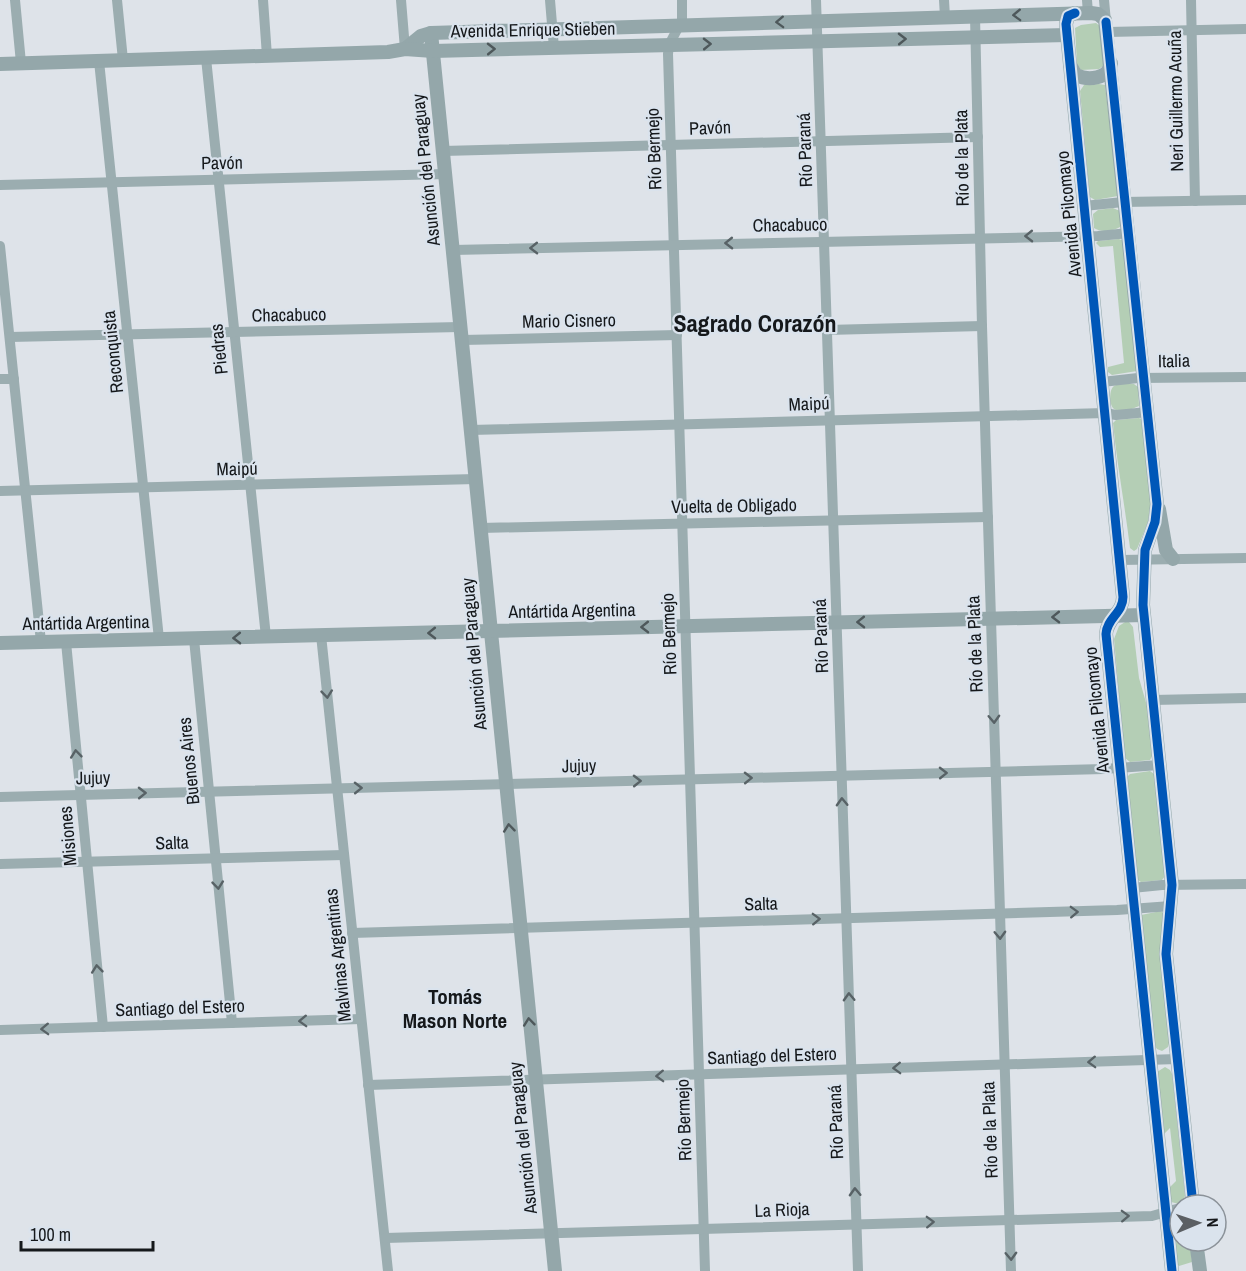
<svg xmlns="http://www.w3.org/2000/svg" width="1246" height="1271" viewBox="0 0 1246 1271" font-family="'Archivo Narrow',sans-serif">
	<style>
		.green { fill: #b4ceb5 }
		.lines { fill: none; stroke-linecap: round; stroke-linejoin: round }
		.minor { stroke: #9badb0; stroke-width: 10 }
		.major { stroke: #94a7aa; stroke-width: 14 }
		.cycleway-casing { stroke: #dae3ed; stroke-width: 13 }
		.cycleway { stroke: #0057b8; stroke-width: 9 }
		.oneway { stroke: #4e585b }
		.oneway2 { stroke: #586266 }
		.labels { text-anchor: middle; stroke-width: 4.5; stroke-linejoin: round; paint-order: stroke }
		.street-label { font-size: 18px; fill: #15181b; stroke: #dae3ed }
		.quarter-label { font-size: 21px; font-weight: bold; fill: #15181b; stroke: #dae3ed }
		.district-label { font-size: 24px; font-weight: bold; fill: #15181b; stroke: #dae3ed }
	</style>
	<rect width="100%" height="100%" fill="#dee3e9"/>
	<g class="green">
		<path d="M1096,23l4,3 4,39 -5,4 -18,1 -4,-6 -2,-36 6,-3z"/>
		<path d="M1099,84l6,1 13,111 -23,4 -5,-3 -10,-106 4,-6z"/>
		<path d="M1113,208l7,3v16c-6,4 -19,6 -26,1l-1,-14 5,-4z"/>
		<path d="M1119,239l5,2 13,130 -25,4 -4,-3v-5l16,-4 -11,-117 -13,1 -4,-4 2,-2z"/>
		<path d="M1134,384l4,3 1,19c-6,3 -19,7 -25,3 -5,-4 -5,-20 0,-23 5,-3 15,-2 20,-2z"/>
		<path d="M1139,418l2,1 10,82 -3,21 -11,27 -3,2 -4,-3c-5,-42 -13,-83 -17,-125l3,-3z"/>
		<path d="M1125,622h4l4,5 6,51 8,28 5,50 -2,4 -20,2 -5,-4 -11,-119 5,-13z"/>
		<path d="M1150,771l4,3 11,102 -3,4 -21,2 -3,-2 -11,-103 3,-3z"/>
		<path d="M1161,911l2,2 6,130 -1,4 -6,4 -5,-2 -3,-4 -13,-130z"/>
		<path d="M1165,1067l5,3 2,4 13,122 -2,5 -4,3 -8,-2 -2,-14 7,-7 -6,-53 -7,7 -6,-63z"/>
		<path d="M1180,1213v28h10l2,21 -13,4 -2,-2 -4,-47z"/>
	</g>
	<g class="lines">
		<g class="minor">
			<path d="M15,0l6,63"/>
			<path d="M117,0l6,60"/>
			<path d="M263,0l4,56"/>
			<path d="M401,0l4,49"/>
			<path d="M550,0l4,48"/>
			<path d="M682,0v20l-13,25 -1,9 37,1217"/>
			<path d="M816,0l42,1271"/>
			<path d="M944,0l1,17"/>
			<path d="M1087,0l1,13"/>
			<path d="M1104,0l2,22"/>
			<path d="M1191,0l4,201"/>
			<path d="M975,16l7,310 29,945"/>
			<path d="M1108,32l138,-3"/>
			<path d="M206,58l60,579"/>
			<path d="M99,61l60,578"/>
			<path d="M443,151l535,-14"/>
			<path d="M0,185l445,-11"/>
			<path d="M1084,206l39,-4 123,-2"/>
			<path d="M0,246l41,396"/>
			<path d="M453,250l645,-14 31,-3"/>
			<path d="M827,330l155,-4"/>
			<path d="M10,337l450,-10"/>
			<path d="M462,340l215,-5"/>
			<path d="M0,379h14"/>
			<path d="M1102,382l36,-4 108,-1"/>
			<path d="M471,430l634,-17 11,2 32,-3"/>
			<path d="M0,491l476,-12"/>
			<path d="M481,528l507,-11"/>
			<path d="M1120,560l126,-2"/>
			<path d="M321,635l67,636"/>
			<path d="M194,639l38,384"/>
			<path d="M66,642l37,385"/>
			<path d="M1153,700l93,-2"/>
			<path d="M0,797l1104,-28 55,-4"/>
			<path d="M0,864l344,-9"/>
			<path d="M1132,888l30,-3 84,-1"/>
			<path d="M352,933l765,-23 54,-4"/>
			<path d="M0,1030l361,-11"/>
			<path d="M368,1085l809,-26"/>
			<path d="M385,1238l767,-22 28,-8"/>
		</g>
		<g class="major">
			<path d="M1075,13l-7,3 -2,8 57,573c0,16 -16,21 -17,37l66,637"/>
			<path d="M431,33l124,1238"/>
			<path d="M405,49l16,-13 10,-3 660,-20 7,1 7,6 52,484 -2,18 -10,28 -2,55 29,280 -6,69 27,251"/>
			<path d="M0,64l388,-12 17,-3 28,2 634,-16"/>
			<path d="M1070,65l6,10c12,6 33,4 35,-12"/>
			<path d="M1159,509l7,41 7,9"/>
			<path d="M0,643l1144,-28"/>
			<path d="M1196,1241l4,30"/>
		</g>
		<defs>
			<g id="cycleway">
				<path d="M1075,13l-7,3 -2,8 57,573c0,16 -16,21 -17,37l66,637"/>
				<path d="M1106,22l51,482 -2,18 -10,28 -2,55 29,280 -6,69 27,251"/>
			</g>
		</defs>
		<use href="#cycleway" class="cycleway-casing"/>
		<use href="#cycleway" class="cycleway"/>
	</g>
	<defs><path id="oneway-chevron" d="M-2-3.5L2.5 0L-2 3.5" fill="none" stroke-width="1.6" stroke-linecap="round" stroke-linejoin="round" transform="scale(1.5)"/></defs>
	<g class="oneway">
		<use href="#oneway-chevron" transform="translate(1017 15) rotate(178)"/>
		<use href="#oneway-chevron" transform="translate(780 22) rotate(178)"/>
		<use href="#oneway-chevron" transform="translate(902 39) rotate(-1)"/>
		<use href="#oneway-chevron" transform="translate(707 44) rotate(-1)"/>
		<use href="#oneway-chevron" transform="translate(491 49) rotate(-1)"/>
		<use href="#oneway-chevron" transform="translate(1056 617) rotate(179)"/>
		<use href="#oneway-chevron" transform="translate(861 622) rotate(179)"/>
		<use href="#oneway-chevron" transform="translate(645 627) rotate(179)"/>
		<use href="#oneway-chevron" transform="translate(432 633) rotate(179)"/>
		<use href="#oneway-chevron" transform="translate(237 638) rotate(179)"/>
		<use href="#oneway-chevron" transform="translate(509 828) rotate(-96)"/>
		<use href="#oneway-chevron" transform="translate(529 1022) rotate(-96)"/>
	</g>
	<g class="oneway2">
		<use href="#oneway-chevron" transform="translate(1029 236) rotate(179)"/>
		<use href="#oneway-chevron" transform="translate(729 243) rotate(179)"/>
		<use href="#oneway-chevron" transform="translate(534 248) rotate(179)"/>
		<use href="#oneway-chevron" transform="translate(327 694) rotate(84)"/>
		<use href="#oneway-chevron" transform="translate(994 719) rotate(88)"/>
		<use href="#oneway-chevron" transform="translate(76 754) rotate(-96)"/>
		<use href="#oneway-chevron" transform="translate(943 773) rotate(-1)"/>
		<use href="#oneway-chevron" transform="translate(748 778) rotate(-1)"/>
		<use href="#oneway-chevron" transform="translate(637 781) rotate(-1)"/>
		<use href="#oneway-chevron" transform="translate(358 788) rotate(-1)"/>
		<use href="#oneway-chevron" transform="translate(142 793) rotate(-1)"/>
		<use href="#oneway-chevron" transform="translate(842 802) rotate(-92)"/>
		<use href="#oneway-chevron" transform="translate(218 885) rotate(84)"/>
		<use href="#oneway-chevron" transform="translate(1074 912) rotate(-2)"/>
		<use href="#oneway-chevron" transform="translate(816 919) rotate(-2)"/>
		<use href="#oneway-chevron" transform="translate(1000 935) rotate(88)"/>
		<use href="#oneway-chevron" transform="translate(97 969) rotate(-96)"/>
		<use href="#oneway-chevron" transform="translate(849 997) rotate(-92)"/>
		<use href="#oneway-chevron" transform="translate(303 1021) rotate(178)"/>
		<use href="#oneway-chevron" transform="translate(45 1029) rotate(178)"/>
		<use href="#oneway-chevron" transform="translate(1092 1062) rotate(178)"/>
		<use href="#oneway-chevron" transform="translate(897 1068) rotate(178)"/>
		<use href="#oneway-chevron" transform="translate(660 1076) rotate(178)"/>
		<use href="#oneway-chevron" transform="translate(855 1192) rotate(-92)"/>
		<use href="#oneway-chevron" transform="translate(1125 1216) rotate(-2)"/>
		<use href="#oneway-chevron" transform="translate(930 1222) rotate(-2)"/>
		<use href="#oneway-chevron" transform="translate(1011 1256) rotate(88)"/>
	</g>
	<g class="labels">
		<g class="street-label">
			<text transform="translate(533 30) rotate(-1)" y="6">Avenida Enrique Stieben</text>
			<text transform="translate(1176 101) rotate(-91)" y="6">Neri Guillermo Acuña</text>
			<text transform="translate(710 128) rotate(-2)" y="6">Pavón</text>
			<text transform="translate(654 149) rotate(-92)" y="6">Río Bermejo</text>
			<text transform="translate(805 150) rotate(-92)" y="6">Río Paraná</text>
			<text transform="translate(962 158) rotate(-91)" y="6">Río de la Plata</text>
			<text transform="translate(222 163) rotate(-1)" y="6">Pavón</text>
			<text transform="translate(426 170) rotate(-96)" y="6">Asunción del Paraguay</text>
			<text transform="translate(1069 214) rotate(-96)" y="6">Avenida Pilcomayo</text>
			<text transform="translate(790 225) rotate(-1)" y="6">Chacabuco</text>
			<text transform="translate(289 315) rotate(-1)" y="6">Chacabuco</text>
			<text transform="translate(569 321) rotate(-1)" y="6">Mario Cisnero</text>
			<text transform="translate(219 349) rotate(-96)" y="6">Piedras</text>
			<text transform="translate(113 352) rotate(-96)" y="6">Reconquista</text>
			<text transform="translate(1174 361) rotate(-1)" y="6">Italia</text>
			<text transform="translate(809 404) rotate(-2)" y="6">Maipú</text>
			<text transform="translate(237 469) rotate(-1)" y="6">Maipú</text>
			<text transform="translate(734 506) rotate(-1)" y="6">Vuelta de Obligado</text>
			<text transform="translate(572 611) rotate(-1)" y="6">Antártida Argentina</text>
			<text transform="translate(86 623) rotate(-1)" y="6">Antártida Argentina</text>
			<text transform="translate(669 634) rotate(-92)" y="6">Río Bermejo</text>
			<text transform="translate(821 636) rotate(-92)" y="6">Río Paraná</text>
			<text transform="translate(975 644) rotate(-92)" y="6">Río de la Plata</text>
			<text transform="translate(474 654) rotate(-95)" y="6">Asunción del Paraguay</text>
			<text transform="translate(1097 710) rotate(-96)" y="6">Avenida Pilcomayo</text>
			<text transform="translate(189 761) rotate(-96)" y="6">Buenos Aires</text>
			<text transform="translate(579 766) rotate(-1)" y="6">Jujuy</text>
			<text transform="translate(93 778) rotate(-1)" y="6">Jujuy</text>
			<text transform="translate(68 836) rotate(-95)" y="6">Misiones</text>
			<text transform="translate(172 843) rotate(-2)" y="6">Salta</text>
			<text transform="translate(761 904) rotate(-2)" y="6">Salta</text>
			<text transform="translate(338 955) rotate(-96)" y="6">Malvinas Argentinas</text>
			<text transform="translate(180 1008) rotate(-2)" y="6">Santiago del Estero</text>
			<text transform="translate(772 1056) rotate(-2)" y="6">Santiago del Estero</text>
			<text transform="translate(684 1120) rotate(-92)" y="6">Río Bermejo</text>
			<text transform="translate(836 1122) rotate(-92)" y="6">Río Paraná</text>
			<text transform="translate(990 1130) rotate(-92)" y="6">Río de la Plata</text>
			<text transform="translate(523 1138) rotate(-96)" y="6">Asunción del Paraguay</text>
			<text transform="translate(782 1210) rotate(-2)" y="6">La Rioja</text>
		</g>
		<g class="quarter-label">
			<text x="455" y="1004">Tomás<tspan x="455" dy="24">Mason Norte</tspan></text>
		</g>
		<g class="district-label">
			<text x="755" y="332">Sagrado Corazón</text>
		</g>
	</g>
	<g transform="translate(1198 1223) rotate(88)"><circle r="28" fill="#dae3ed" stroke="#8b9299" stroke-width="1.5"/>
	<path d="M0-4.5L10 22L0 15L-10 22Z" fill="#5b5f63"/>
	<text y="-9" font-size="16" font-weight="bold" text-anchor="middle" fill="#15181b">N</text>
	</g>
	<path d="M21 1241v9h132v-9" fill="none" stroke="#15181b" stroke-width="3"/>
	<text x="30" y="1241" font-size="18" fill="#15181b" stroke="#dae3ed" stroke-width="4.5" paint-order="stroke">100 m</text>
</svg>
